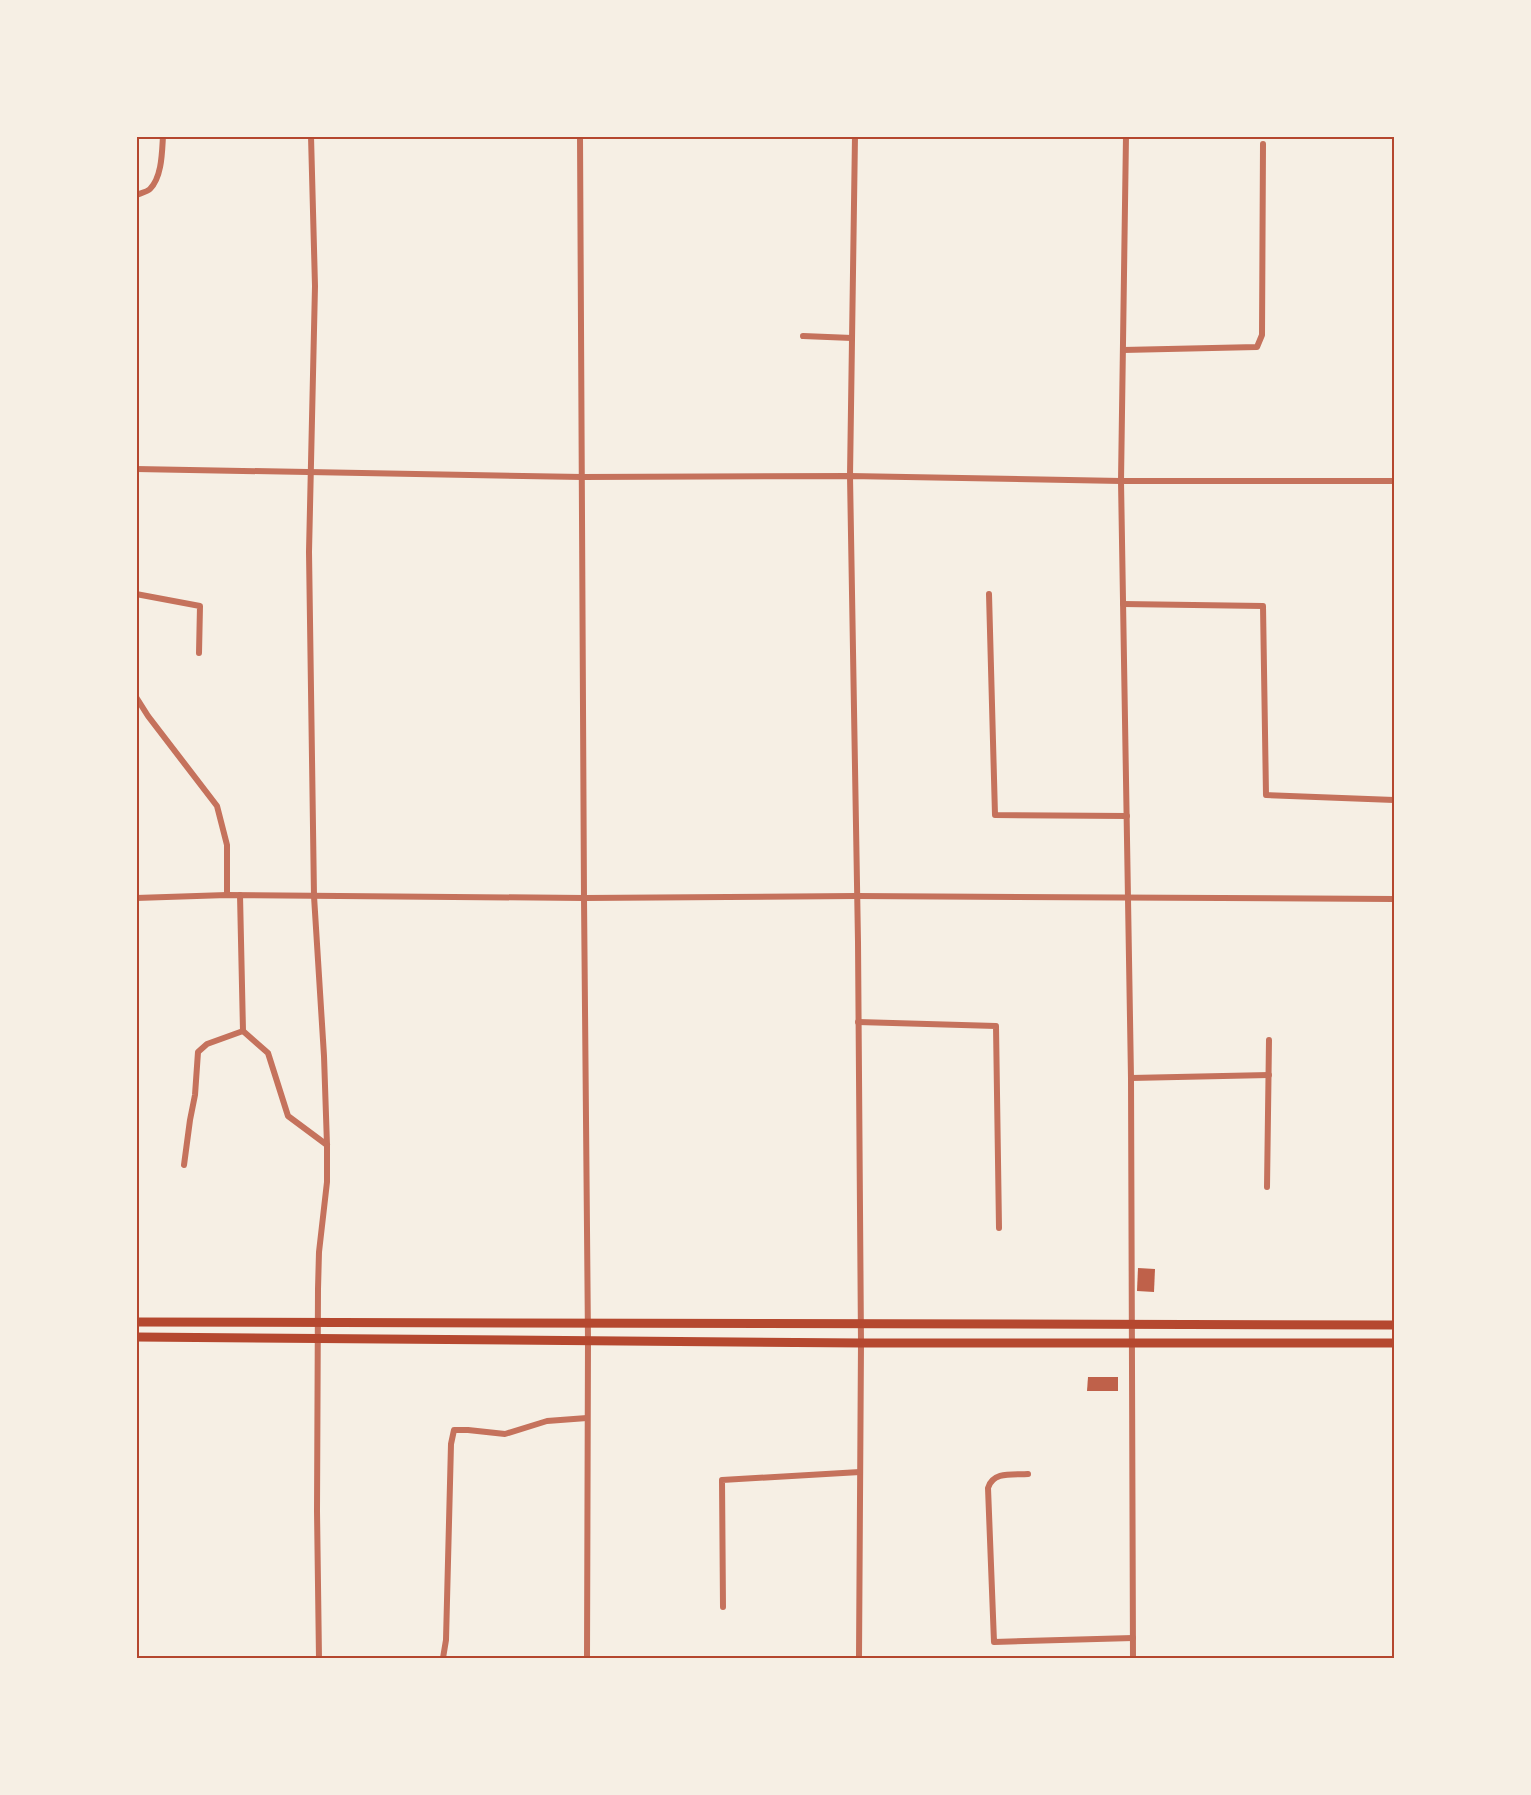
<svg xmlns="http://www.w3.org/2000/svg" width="1531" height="1795" viewBox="0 0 1531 1795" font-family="'Sofia Sans Condensed',sans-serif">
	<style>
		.building { fill: #bf614a }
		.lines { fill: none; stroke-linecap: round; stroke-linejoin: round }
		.minor { stroke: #c5725c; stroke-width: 6 }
		.primary { stroke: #b5482f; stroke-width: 9 }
		.neatline { fill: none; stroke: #b5482f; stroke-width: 2 }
	</style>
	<rect width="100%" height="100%" fill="#f6efe4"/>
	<g class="building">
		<path d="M1138,1268l17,1 -1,23 -17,-1z"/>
		<path d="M1088,1377h30v14h-31z"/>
	</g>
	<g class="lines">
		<g class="minor">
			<path d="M311,136l4,150 -6,266 5,344 10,160 3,89v37l-8,70 -1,37 -1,222 2,147"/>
			<path d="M580,136l4,762 4,442 -1,318"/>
			<path d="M855,136l-5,340 8,466 3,401 -2,315"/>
			<path d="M1126,136l-5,345 10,597 2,580"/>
			<path d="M136,195c5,-2 11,-3 14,-6 12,-12 12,-37 13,-53"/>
			<path d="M803,336l49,2"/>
			<path d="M1123,350l134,-3 5,-12 1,-191"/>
			<path d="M136,469l446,8 268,-1 271,5h273"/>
			<path d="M136,594l64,12 -1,47"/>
			<path d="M989,594l6,221 132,1"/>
			<path d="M1123,604l140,2 3,189 128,5"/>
			<path d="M136,697l12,19 69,90 10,39v50"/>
			<path d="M240,895l3,136 25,22 20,63 39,29"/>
			<path d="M136,898l91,-3 357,3 272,-2 538,3"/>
			<path d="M858,1022l138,4 3,202"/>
			<path d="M1131,1078l138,-3"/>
			<path d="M184,1165l6,-45 5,-25 3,-43 9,-8 36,-13"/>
			<path d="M1267,1187l2,-147"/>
			<path d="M1028,1474c-15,1 -35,-3 -40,14l6,154 139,-4"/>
			<path d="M723,1607l-1,-127 138,-8"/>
			<path d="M443,1658l3,-18 5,-196 3,-14h14l37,4 42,-13 40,-3"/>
		</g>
		<g class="primary">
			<path d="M136,1322l1258,3"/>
			<path d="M136,1337l725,6h533"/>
		</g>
	</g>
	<rect width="1531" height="1795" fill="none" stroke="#f6efe4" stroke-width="276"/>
	<rect x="138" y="138" width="1255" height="1519" class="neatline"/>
</svg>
